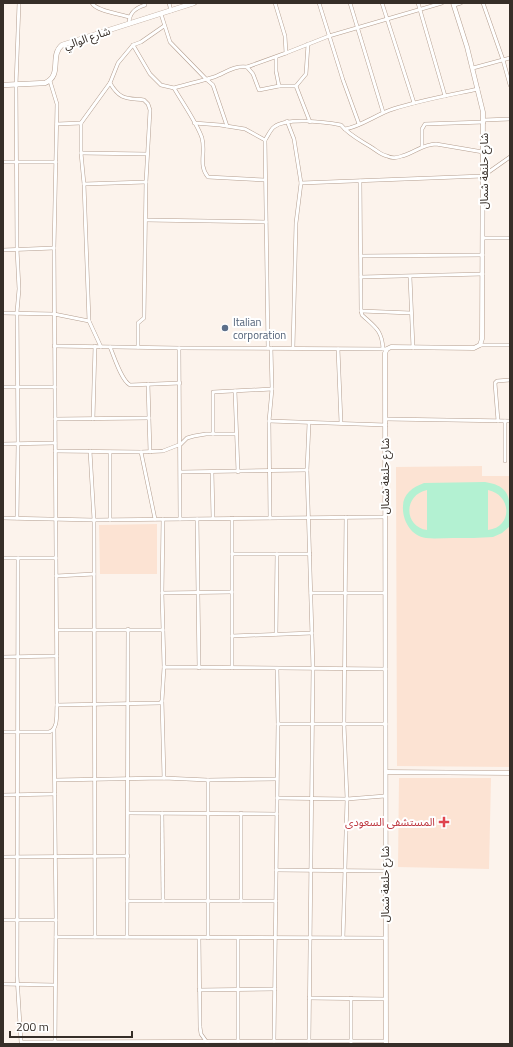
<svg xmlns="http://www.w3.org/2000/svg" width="513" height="1047" viewBox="0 0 513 1047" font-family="'Titillium Web','Noto Sans Arabic',sans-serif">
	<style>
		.built { fill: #fce3d3 }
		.pitch { fill: #b3f1d2; fill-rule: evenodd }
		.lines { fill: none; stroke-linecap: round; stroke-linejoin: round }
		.minor-casing { stroke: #b49e8f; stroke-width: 4 }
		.tertiary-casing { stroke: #b49e8f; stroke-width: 5 }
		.secondary-casing { stroke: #b49e8f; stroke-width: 5.5 }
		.minor { stroke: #fff; stroke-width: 3 }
		.tertiary { stroke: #fff; stroke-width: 4 }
		.secondary { stroke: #fff; stroke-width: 4.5 }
		.service-dot { fill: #5c6f8a; stroke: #fff; stroke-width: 1.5 }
		.health-dot { fill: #e0444e; stroke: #fff; stroke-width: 1.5 }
		.labels { text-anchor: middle; stroke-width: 4; stroke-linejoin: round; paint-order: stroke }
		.street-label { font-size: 11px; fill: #362e28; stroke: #fff }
		.service-label { font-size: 11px; fill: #4e5e75; stroke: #fff; text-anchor: start }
		.health-label { font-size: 11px; fill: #be3a42; stroke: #fff; text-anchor: end }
	</style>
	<rect width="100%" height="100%" fill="#fcf3ec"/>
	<g class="built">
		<path d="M482,466v10h28v291l-113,-1 -1,-299z"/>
		<path d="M157,524v50h-57l-1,-49z"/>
		<path d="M399,778h92l-2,91 -91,-2z"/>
	</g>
	<path class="pitch" d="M485,482c28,4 25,20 25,44l-8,7 -9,4c-13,1 -26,1 -40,1 -9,0 -19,1 -27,0 -15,-2 -24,-18 -23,-32 0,-12 10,-19 21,-23zM427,490v40c-23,-3 -24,-35 0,-40zM488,490c24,5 25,37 0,40z"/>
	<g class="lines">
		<defs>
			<g id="minor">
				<path d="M92,3c4,8 28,11 37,14"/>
				<path d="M169,3l2,8"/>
				<path d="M319,3l24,77 16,44"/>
				<path d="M350,3l33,109"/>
				<path d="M382,3l32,100"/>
				<path d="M418,3l27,93"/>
				<path d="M483,3l20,57 7,25"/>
				<path d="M454,5l7,-2"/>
				<path d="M161,14l9,28 36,37 7,6 14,41"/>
				<path d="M129,24c0,-11 6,-16 16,-19v-2"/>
				<path d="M133,45l17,29 11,11 13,3c8,14 23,35 28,50 4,15 -4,27 6,39l57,3"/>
				<path d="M286,53l43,-17 113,-33"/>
				<path d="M276,57v14l3,15"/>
				<path d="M247,67l6,7 6,16 20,-4h17l10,-12 2,-30"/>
				<path d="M473,68l37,-10"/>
				<path d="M50,81l7,23 -3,144 3,457"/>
				<path d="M296,86l14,36"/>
				<path d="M174,88c14,-4 27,-7 40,-11 11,-4 21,-12 33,-10l39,-14 -1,-17 -10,-33"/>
				<path d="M484,120l26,-1"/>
				<path d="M287,121l7,18 7,44 -5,40 -3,125"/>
				<path d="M194,123l26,2 25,4 20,11"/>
				<path d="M57,124l24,-1"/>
				<path d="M345,129c15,-2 32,-15 48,-20 28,-9 57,-14 85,-20"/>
				<path d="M422,146v-17l3,-5 59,-2"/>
				<path d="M81,153l66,1"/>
				<path d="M3,162h53"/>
				<path d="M360,181l1,130 1,4c13,12 20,15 21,34"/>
				<path d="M301,183l182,-7 27,-19"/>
				<path d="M84,184l62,-2"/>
				<path d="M146,220l120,2"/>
				<path d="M483,238h27"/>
				<path d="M3,250l51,-2"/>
				<path d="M361,256l122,-1"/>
				<path d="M361,277l122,-3"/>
				<path d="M410,277l3,71"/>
				<path d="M361,311l50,2"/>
				<path d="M3,313l51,1 35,7"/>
				<path d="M480,345h30"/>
				<path d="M54,346l125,2 208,1"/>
				<path d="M101,347l-12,-26 -5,-137 -3,-31v-30l29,-40"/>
				<path d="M110,347c4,9 11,33 20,38l50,-2"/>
				<path d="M138,347v-24l6,-5 2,-136 4,-72 -2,-6 -4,-4c-18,-2 -24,0 -34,-17l8,-20 15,-18 8,-3 23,-16"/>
				<path d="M179,348l1,171"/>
				<path d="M268,348l-3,-208c3,-4 5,-10 9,-13 13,-10 51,-5 67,-2 8,10 19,15 30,22 5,3 10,8 16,9 4,2 10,2 15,0 12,-3 21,-12 34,-12l47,8"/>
				<path d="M338,349l3,74"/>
				<path d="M148,384l2,68"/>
				<path d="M3,387h52"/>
				<path d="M235,391l3,81"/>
				<path d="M55,419l94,-1"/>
				<path d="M93,419l2,-73"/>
				<path d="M386,419l124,2"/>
				<path d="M269,421l117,4"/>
				<path d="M498,421l-3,-38 2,-2 13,-1"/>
				<path d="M505,421v40"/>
				<path d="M309,423l-2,47 6,199 -4,372"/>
				<path d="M213,434v-42l59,-3"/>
				<path d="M3,444l52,-1"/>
				<path d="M55,451l86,1 22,-1 18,-7 6,-6 7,-2 12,-2h30"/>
				<path d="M90,451l4,69 1,417"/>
				<path d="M141,452l14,67"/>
				<path d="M181,472l126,-2"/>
				<path d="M212,472l1,46"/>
				<path d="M3,518l91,2 291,-3"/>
				<path d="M17,518l1,-74 -1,-132 2,-23 -2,-40 -1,-164 3,-82"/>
				<path d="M270,518l-1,-97 3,-32 -1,-41"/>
				<path d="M163,519l-1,74 2,74"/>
				<path d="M197,519l2,149"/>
				<path d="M110,520v-68"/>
				<path d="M232,554h78"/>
				<path d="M3,558h53"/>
				<path d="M18,558l-1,418 4,66 365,-1"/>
				<path d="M56,576l38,-2"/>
				<path d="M162,593l70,-1"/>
				<path d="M311,593h74"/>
				<path d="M57,630h106"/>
				<path d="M276,634l1,-80"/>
				<path d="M232,636l80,-3"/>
				<path d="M3,657l54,-1"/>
				<path d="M232,668v-150"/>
				<path d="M162,701l2,77"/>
				<path d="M278,724h108"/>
				<path d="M54,729l2,191 -1,124"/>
				<path d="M3,732h46c10,-3 7,-19 8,-27l103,-2 2,-2 2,-34 222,2"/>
				<path d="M55,780l109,-2 44,2 68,-1"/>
				<path d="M208,780v158"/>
				<path d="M3,795l52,-1"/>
				<path d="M277,798l70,1 38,-3"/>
				<path d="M128,813l149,1"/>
				<path d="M162,813l1,88"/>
				<path d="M3,857l125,-1"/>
				<path d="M276,870l109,1"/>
				<path d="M127,901h149"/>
				<path d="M241,901v-88"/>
				<path d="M3,920h53"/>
				<path d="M56,937l330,1"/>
				<path d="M127,937l1,-308"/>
				<path d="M199,938l1,89 1,7 7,10"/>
				<path d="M238,938v103"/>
				<path d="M343,938l4,-139 -3,-75 2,-207"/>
				<path d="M3,984l52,1"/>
				<path d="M199,990l76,-1"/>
				<path d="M309,998l77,1"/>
				<path d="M274,1041l4,-317 -1,-55"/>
				<path d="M351,1042v-44"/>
			</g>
			<g id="tertiary">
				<path d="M386,772l124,1"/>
				<path d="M386,1044l-1,-691 2,-4 4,-2 83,1 6,-3 2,-6 1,-227 -16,-65 -14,-44"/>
			</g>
			<path id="secondary" d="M3,85l42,-2c18,-8 4,-27 17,-38l132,-42"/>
		</defs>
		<use href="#minor" class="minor-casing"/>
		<use href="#tertiary" class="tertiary-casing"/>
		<use href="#secondary" class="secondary-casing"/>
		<use href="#minor" class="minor"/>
		<use href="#tertiary" class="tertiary"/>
		<use href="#secondary" class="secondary"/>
	</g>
	<circle class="service-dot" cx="225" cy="328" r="4"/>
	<path class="health-dot" d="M442 816h4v4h4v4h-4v4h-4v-4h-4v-4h4z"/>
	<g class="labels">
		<g class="street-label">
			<text transform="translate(87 38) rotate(-19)" y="4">شارع الوالي</text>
			<text transform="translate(484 171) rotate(-90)" y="4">شارع حلنقة شمال</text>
			<text transform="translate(385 476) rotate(-90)" y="4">شارع حلنقة شمال</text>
			<text transform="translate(385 884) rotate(-90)" y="4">شارع حلنقة شمال</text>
		</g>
		<g class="service-label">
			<text x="233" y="326">Italian<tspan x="233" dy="13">corporation</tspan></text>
		</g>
		<g class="health-label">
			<text x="435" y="826">المستشفى السعودى</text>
		</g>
	</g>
	<rect width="513" height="1047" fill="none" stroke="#362e28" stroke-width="8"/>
	<path d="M10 1031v6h122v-6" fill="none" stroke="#362e28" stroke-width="2"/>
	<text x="16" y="1031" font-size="12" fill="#362e28" stroke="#ffffff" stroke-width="3" paint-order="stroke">200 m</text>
</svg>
